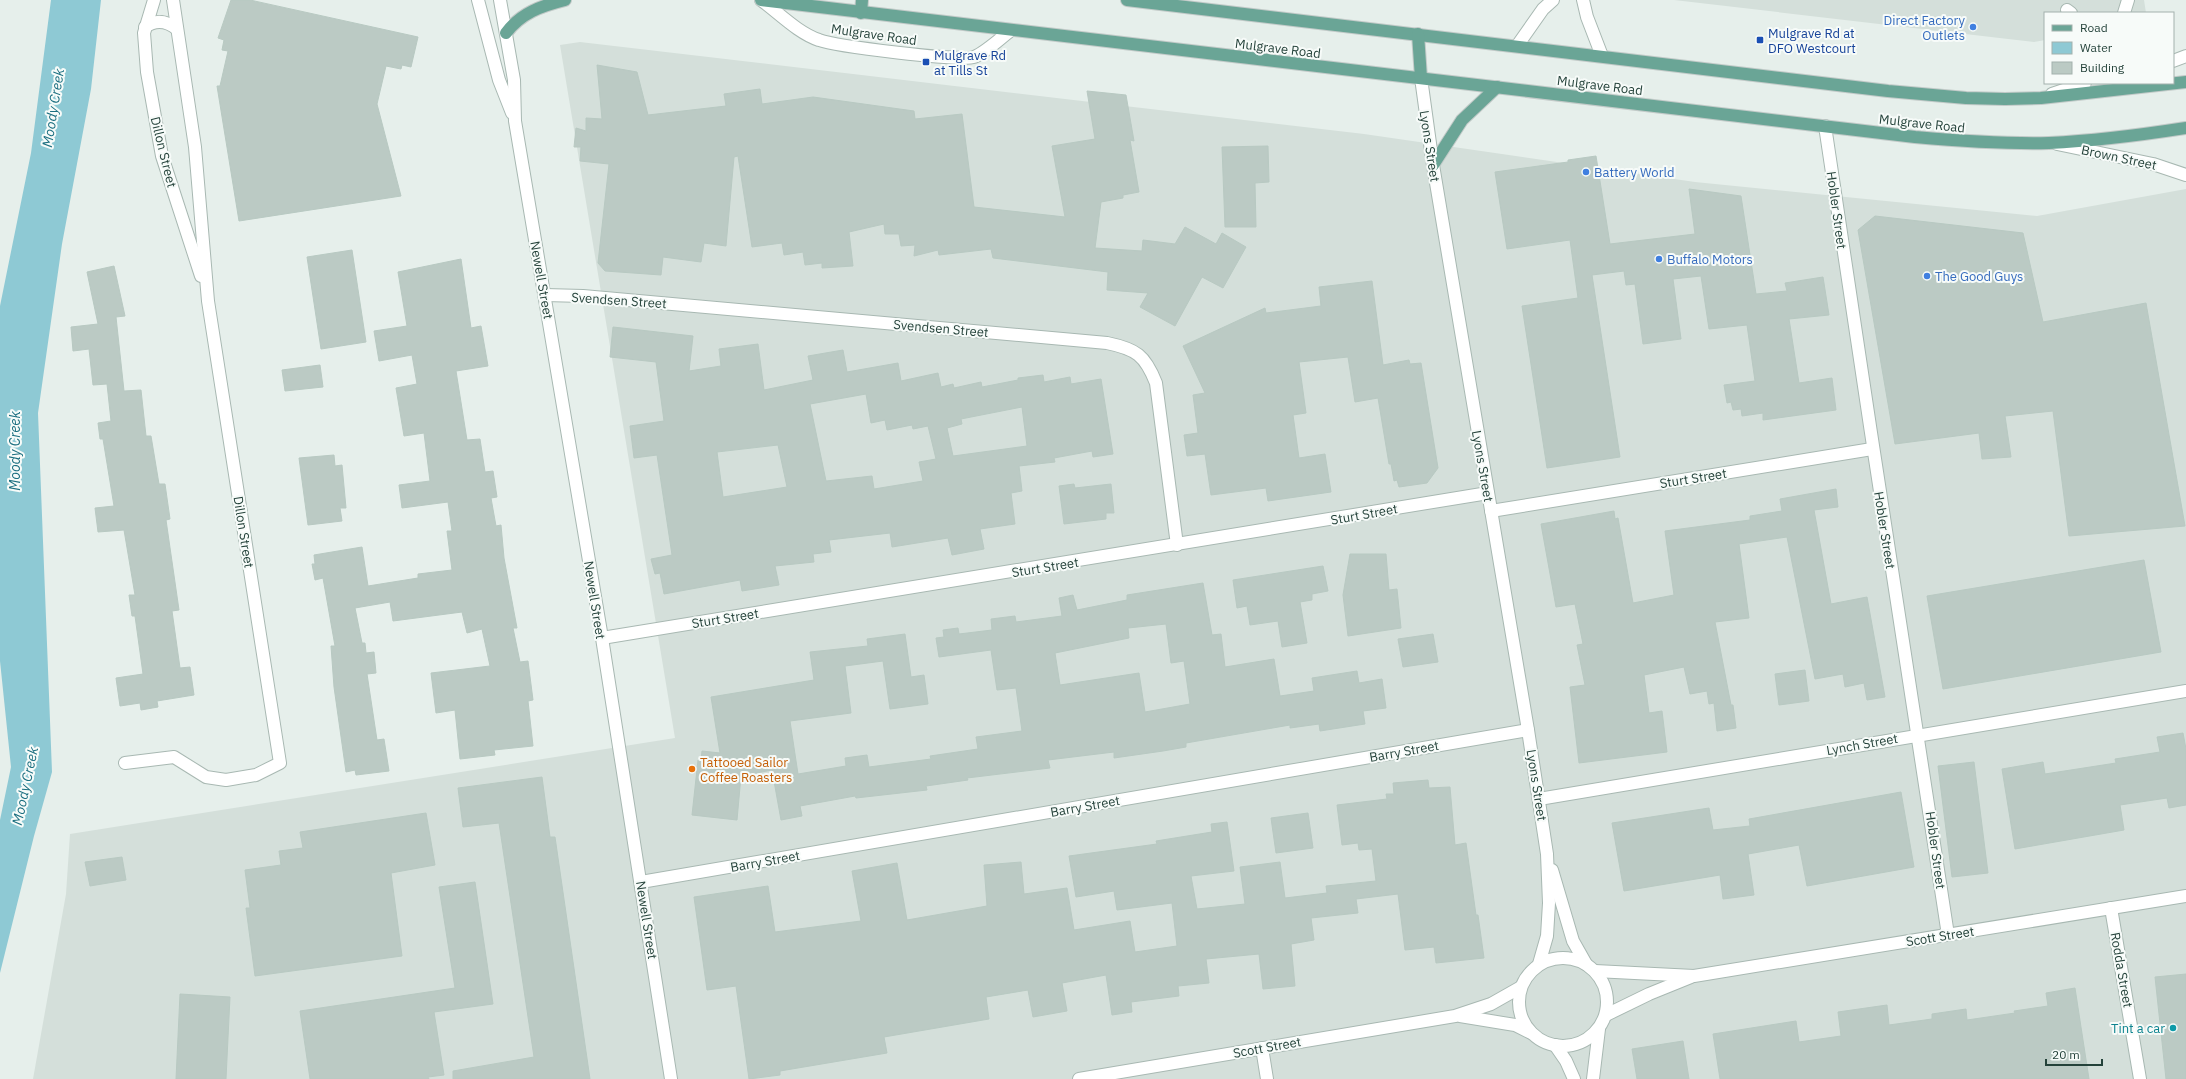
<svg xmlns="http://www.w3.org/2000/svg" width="2186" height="1079" viewBox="0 0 2186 1079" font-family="'IBM Plex Sans',sans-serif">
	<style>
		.built { fill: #d4dfda }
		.water { fill: #8ec9d4 }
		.building { fill: #bbcac4; stroke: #b8c9c2; fill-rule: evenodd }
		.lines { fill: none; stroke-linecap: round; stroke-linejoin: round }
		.minor-casing { stroke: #a8b8b2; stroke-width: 14 }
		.major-casing { stroke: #c2cac8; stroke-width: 14 }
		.minor { stroke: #fff; stroke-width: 12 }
		.major { stroke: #6aa596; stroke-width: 12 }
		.shop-dot { fill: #3f7fe0; stroke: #f7fbf9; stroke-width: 1.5 }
		.transit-dot { fill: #1a4fb4; stroke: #f7fbf9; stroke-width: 1.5 }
		.food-dot { fill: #e8710a; stroke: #f7fbf9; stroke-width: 1.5 }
		.culture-dot { fill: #0f9aa8; stroke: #f7fbf9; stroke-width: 1.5 }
		.labels { text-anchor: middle; stroke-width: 4; stroke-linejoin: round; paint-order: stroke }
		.shop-label { font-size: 13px; fill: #366cbe; stroke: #f7fbf9; text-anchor: start }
		.transit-label { font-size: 13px; fill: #164399; stroke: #f7fbf9; text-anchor: start }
		.street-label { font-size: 13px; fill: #24423a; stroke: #f7fbf9 }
		.food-label { font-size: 13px; fill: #c56008; stroke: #f7fbf9; text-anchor: start }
		.culture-label { font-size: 13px; fill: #0d838f; stroke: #f7fbf9; text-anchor: end }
		.water-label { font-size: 14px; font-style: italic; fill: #1c6f80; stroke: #f7fbf9 }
	</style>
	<rect width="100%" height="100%" fill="#e6efeb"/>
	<g class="built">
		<path d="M1674,0h470l2,13h-101v27l-11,2z"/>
		<path d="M580,42l784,92 331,48 342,34 149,-27v890h-2153l33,-185 4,-60 605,-96 -115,-693z"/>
	</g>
	<path class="water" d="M51,0h50l-10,89 -29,155 -24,169 14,359 -18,64 -34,137v-153l11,-53 -11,-106v-355l31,-153z"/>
	<g class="building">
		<path d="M231,0h19l168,37 -7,30 -9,-2 -1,4 -15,-3 -9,38 24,92 -162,25 -22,-135h3l8,-35 -6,-1 2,-10 -6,-2z"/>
		<path d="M597,65l40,7 11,43 78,-9 -2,-12 36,-5 2,15 51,-7 101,14 1,8 47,-5 12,93 91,10 -13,-71 43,-7 -8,-48 39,4 8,46 -4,-1 9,52 -16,3v3l-22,4 -6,46 47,3 1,-11 32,4 10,-17 31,17 6,-11 24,14 -23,41 -21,-11 -27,49 -35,-19 8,-14 -41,-3 1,-18 -115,-14 -2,-9 -52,6 -1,-5 -24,6 1,-11 -14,1 -2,-12h-14l-1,-10 -35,8 4,34 -31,2v-5l-17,2 -2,-13 -19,3 -2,-12 -30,4 -14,-91 -4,1 -8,89 -22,-3 -3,19 -38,-5 -2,18 -56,-4 -7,-8 11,-99 -29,-3 1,-14h-7l2,-19 10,3v-13l16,1z"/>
		<path d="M1268,146l1,36 -14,1 1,44h-31l-3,-80z"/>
		<path d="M1596,156l14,88 85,-10 -6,-45 52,7 15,98 31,-3 -2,-8 38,-6 6,38 -40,4 10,64 33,-5 4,32 -73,10v-7l-21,3 -1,-7 -8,1 -2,-8 -4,1 -3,-18 31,-4 -8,-56 -38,4 -8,-53 -28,3 8,60 -38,5 -8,-60 -9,1 -2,-14 -32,4 28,182 -73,11 -25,-162 56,-8 -8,-58 -63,9 -12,-77 73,-10v-2z"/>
		<path d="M1875,216l148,17 20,89 103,-19 39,223 -116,10 -16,-125 -48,5 6,41 -29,2 -3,-26 -84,11 -37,-214z"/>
		<path d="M352,250l14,92 -45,7 -14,-92z"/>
		<path d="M461,259l10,69 10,-2 7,40 -32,5 11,69 13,-1 5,33 8,-1 4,26 -6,1 5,28 5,-1 3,33 13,70h-4l7,34 8,-1 5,39 -5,1 5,45 -39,4 1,5 -35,4 -5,-49 -19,3 -5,-40 59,-7 -8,-37 -15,4 -5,-21 -69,9 -3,-19 -35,6 7,35h3l1,10 8,-1 2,21 -9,1 10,66 7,-1 5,32 -33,4 -1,-5 -9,2 -12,-85 -3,-41h4l-12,-68 -8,2 -3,-16h3l-1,-9 48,-8 6,39 50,-8v-4l34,-4 -5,-39h5l-4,-29 -46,6 -3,-23 31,-4 -6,-48 -20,3 -8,-48 21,-4 -5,-29 -33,6 -5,-30 33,-5 -9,-54z"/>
		<path d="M114,266l11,50 -9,1 8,74 17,-1 5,46h5l8,48h6l5,35 -4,1 13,90 -7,1 8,57 10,-1 4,28 -37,6 1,6 -17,3 -1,-7 -20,3 -4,-28 27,-4 -8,-58h-3l-3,-21h6l-11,-65 -26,2 -3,-24 19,-2 -11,-67h-3l-2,-16 13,-2 -4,-37 -14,1 -4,-36 -16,2 -2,-24 27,-3 -11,-52z"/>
		<path d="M1372,281l11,84 26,-5 1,4 11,-1 17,105 -11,15 -28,4 -2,-7 -3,1 -3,-17h-2l-11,-66 -23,4 -7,-45 -49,5 7,51 -13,2 6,43 26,-4 6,38 -63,9 -2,-13 -55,7 -6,-41 -18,2 -3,-21 14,-2 -5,-38 12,-2 -22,-47 82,-38 1,5 55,-7 -2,-19z"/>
		<path d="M613,327l80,9 -4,35 32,-5 -2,-17 39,-5 6,46 49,-10 -5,-24 35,-6 4,22 51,-9 3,18 37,-8 3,14 12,-3 1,4 27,-6 1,5 36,-7v-2l25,-3 1,7 26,-5 1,7 30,-5 12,75 -20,3 -1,-6 -38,7 1,4 -36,4 3,25 -11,2 4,31 -35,5 4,20 -32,6 -4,-17 -56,9 -2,-14 -61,7 2,12 -18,2 1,8 -39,4 4,19 -37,6 -2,-11 -76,14 -4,-21 -5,1 -4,-15 21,-4 -15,-100 -23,3 -4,-32 34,-5 -8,-59 -46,-5zM866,394l5,29 14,-3 2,10 25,-5 1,4 15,-3 8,33 -17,3 4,19 -49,8 -2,-13 -46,5 -16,-77zM1022,407l5,39 -74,10 -6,-28 15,-4 -1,-5zM778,445l9,42 -64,10 -6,-45z"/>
		<path d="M320,365l3,22 -38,4 -3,-21z"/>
		<path d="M334,455l1,11 7,-1 4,43h-6l2,13 -34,4 -9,-67z"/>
		<path d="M1074,484l1,4 36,-4 3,29h-8v6l-42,5 -5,-38z"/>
		<path d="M1836,489l2,18 -24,3 17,94 36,-7 18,100 -18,3 -3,-17 -19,4 -2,-13 -28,5 -28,-142 -48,7 10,74 -34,4 16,83h2l3,23 -19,3 -3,-28 -5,1 -2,-13 -17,3 -6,-27 -40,8 5,38 13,-2 5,41 -88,11 -9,-76 15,-2 -8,-40 6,-1 -8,-40 -19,3 -15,-83 73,-13 1,8 3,-1 15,85 41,-8 -9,-64 85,-11v-4l32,-5 -2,-12z"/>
		<path d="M1350,554h36l3,36 8,-1 4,39 -53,8 -5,-41z"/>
		<path d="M2144,560l17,92 -218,37 -16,-93z"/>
		<path d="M1323,566l5,25 -16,3v6l-12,2 7,41 -25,4 -4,-26 -28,4 -3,-19 -10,2 -4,-28z"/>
		<path d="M1203,583l9,52 9,-1 4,33 49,-8 6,37 34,-5 -2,-13 45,-7 2,12 23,-4 4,29 -23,3 2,13 -45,7 -1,-7 -29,4v-3l-104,18v4l-23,4 -49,7v-6l-66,8 2,8 -83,10 1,2 -42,6 1,4 -71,8 -1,-2 -55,10 2,10 -21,4 -9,-50 -31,6 -4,44 -45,-5 6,-55h3l1,-9 18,2 -9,-56 103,-17 -4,-28 58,-6 -1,-7 38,-5 6,43 13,-2 4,29 -38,5 -7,-48 -38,5 6,47 -61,8 8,53 48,-8 -1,-8 22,-3 2,12 62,-8 -1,-3 48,-7 -2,-12 46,-6 -6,-43 -19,2 -6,-40 -52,7 -3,-19 8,-1 -1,-7 15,-2 1,6 33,-4 -1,-11 24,-3 1,6 46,-6 -3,-18 14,-3 4,15 50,-10v-5zM1166,624l5,39 13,-2 6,43 -45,8 -6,-39 -79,12 -5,-32 74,-15 -1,-10z"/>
		<path d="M1433,634l5,28 -35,5 -5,-28z"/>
		<path d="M1805,670l4,31 -30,4 -4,-31z"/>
		<path d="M2183,733l3,16v56l-17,3 -2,-10 -47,7 4,25 -109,19 -13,-80 41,-7 2,12 71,-11 -1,-4 45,-7 -3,-15z"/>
		<path d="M1974,762l14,111 -36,4 -14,-111z"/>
		<path d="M542,777l8,60h5l35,242h-137v-8l81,-14 -35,-234 -36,4 -5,-39z"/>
		<path d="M1428,780l1,8 21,-1 5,58 11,-2 10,72h2l6,43 -48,5 -2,-16 -29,3 -7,-56 -42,5 2,14 -47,5 3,22 -23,4 4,42 -32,3 -4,-35 -53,5 3,24 -31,3 1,10 -48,6 1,10 -20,3 -6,-40 -44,8 5,28 -34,6 -5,-27 -42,7 3,22 -105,18 3,16 -107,18v4l-31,4 -13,-93 -29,4 -13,-93 74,-11 7,46 86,-11 -9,-50 45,-8 10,57 80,-14 -3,-41 37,-3 3,32 43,-6 7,42 56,-9 5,31 42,-6 -5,-43 -55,7 -3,-19 -38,6 -7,-41 88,-12 -1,-3 56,-9 -1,-8 16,-2 7,49 -43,5 6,33 48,-5 -5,-37 40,-5 5,36 42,-5 -1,-7 50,-5 -4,-32 -13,1 -1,-7 -16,2 -5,-40 50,-6 -1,-5h8l-1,-11z"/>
		<path d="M1901,792l13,75 -107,19 -8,-41 -51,9 6,41 -31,4 -3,-24 -96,16 -12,-68 97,-15 4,22 37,-4 -1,-7z"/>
		<path d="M426,813l9,52 -44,8 11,83 -147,20 -9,-68h4l-5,-38 36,-5 -2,-14 24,-3 -3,-16z"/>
		<path d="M1308,813l5,35 -37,5 -5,-35z"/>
		<path d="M122,857l4,23 -36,6 -5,-24z"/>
		<path d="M475,882l18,122 -59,8 10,63 -16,2 1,2h-119l-10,-68 155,-23 -16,-101z"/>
		<path d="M2186,974v105h-20l-11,-102z"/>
		<path d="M2075,988l14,91h-369l-7,-45 83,-13 3,21 42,-6 -3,-24 49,-7 2,20 43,-6v-5l34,-5 1,11 48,-7 -1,-2 34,-5 -2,-13z"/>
		<path d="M180,994l50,3 -4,82h-50z"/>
		<path d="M1683,1041l6,38h-52l-5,-30z"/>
	</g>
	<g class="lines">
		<defs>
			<g id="minor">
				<path d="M154,0l-10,33 3,39 15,84 39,120"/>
				<path d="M478,0l21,80 13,33"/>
				<path d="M500,0l14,80 1,41 87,517 69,441"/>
				<path d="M761,0c18,13 37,33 58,40 16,6 142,22 155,17 11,-4 27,-19 37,-27"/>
				<path d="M1583,0l4,17 15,39"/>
				<path d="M2067,10l4,3"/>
				<path d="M2124,13l4,-13"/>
				<path d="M145,27c11,-8 22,-6 32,2"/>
				<path d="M1517,46l26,-37 10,-9"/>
				<path d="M2173,61l13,-5"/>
				<path d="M1421,78l12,87 95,565 19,124 2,49 -2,33 -8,28"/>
				<path d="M2052,94l33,-11"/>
				<path d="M1825,126c39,270 83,539 123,809"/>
				<path d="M2057,144l96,20 33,11"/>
				<path d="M545,295l38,1 524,47c29,6 38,12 49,40l21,162"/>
				<path d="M1491,511l381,-62"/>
				<path d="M602,638l886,-145"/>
				<path d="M125,763l49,-6 32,20 20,3 30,-5 24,-12 -72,-462 -13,-154 -22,-147"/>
				<path d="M1539,799l647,-108"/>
				<path d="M1552,870l21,71 13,23"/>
				<path d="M641,882l887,-152"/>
				<path d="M2111,908l29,171"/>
				<circle cx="1563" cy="1002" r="44"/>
				<path d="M1595,971l99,5 492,-80"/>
				<path d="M1606,1015l43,-21 42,-17"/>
				<path d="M1460,1016l55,9 16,8"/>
				<path d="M1555,1045l11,16 8,18"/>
				<path d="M1262,1048l5,31"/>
				<path d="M1079,1079l376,-63 36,-12 30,-17"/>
				<path d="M1593,1079l6,-50"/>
			</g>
			<g id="major">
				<path d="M761,0l1154,137c45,4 90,7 134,6 46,-2 92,-8 137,-15"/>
				<path d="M1127,0l761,91 78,7 39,1 36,-1 145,-16"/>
				<path d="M861,13l1,-13"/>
				<path d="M506,33c15,-20 35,-27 59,-33"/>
				<path d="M1418,34l3,44"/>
				<path d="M1433,165l29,-45 35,-33"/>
			</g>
		</defs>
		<use href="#minor" class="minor-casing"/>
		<use href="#major" class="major-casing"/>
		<use href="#minor" class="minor"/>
		<use href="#major" class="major"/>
	</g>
	<g class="shop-dot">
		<circle cx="1973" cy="27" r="4"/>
		<circle cx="1586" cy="172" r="4"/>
		<circle cx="1659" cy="259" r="4"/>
		<circle cx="1927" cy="276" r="4"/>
	</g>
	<g class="transit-dot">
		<rect x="1756" y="36" width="8" height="8" rx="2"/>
		<rect x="922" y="58" width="8" height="8" rx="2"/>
	</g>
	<circle class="food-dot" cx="692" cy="769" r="4"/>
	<circle class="culture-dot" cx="2173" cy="1028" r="4"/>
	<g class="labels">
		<g class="shop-label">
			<text x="1965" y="25" text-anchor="end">Direct Factory<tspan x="1965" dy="15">Outlets</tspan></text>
			<text x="1594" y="177">Battery World</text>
			<text x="1667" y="264">Buffalo Motors</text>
			<text x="1935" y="281">The Good Guys</text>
		</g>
		<g class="transit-label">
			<text x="1768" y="38">Mulgrave Rd at<tspan x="1768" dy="15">DFO Westcourt</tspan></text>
			<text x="934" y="60">Mulgrave Rd<tspan x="934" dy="15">at Tills St</tspan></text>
		</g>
		<g class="street-label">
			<text transform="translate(874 34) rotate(8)" y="5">Mulgrave Road</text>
			<text transform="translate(1278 48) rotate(7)" y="5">Mulgrave Road</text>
			<text transform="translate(1600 85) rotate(7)" y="5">Mulgrave Road</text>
			<text transform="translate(1922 123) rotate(6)" y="5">Mulgrave Road</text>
			<text transform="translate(1430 146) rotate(81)" y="5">Lyons Street</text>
			<text transform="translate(164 152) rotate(76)" y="5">Dillon Street</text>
			<text transform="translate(2119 157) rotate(12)" y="5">Brown Street</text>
			<text transform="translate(1837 210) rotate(82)" y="5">Hobler Street</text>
			<text transform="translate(542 280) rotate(80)" y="5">Newell Street</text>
			<text transform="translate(619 300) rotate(4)" y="5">Svendsen Street</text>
			<text transform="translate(941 328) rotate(5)" y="5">Svendsen Street</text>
			<text transform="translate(1483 466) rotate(80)" y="5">Lyons Street</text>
			<text transform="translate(1693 478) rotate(-9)" y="5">Sturt Street</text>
			<text transform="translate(1364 514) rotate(-10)" y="5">Sturt Street</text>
			<text transform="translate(1885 530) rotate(81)" y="5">Hobler Street</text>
			<text transform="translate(244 532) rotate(81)" y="5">Dillon Street</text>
			<text transform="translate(1045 567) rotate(-9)" y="5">Sturt Street</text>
			<text transform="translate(595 600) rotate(81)" y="5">Newell Street</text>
			<text transform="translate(725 618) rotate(-9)" y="5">Sturt Street</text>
			<text transform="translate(1862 744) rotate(-10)" y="5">Lynch Street</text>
			<text transform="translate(1404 751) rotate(-10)" y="5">Barry Street</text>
			<text transform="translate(1537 785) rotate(81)" y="5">Lyons Street</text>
			<text transform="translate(1085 806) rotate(-10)" y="5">Barry Street</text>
			<text transform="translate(1936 850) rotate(82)" y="5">Hobler Street</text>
			<text transform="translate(765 861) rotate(-10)" y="5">Barry Street</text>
			<text transform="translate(647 920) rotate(81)" y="5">Newell Street</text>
			<text transform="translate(1940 936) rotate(-9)" y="5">Scott Street</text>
			<text transform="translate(2122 970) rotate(80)" y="5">Rodda Street</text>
			<text transform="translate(1267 1047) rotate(-10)" y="5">Scott Street</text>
		</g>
		<g class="food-label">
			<text x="700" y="767">Tattooed Sailor<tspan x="700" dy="15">Coffee Roasters</tspan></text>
		</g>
		<g class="culture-label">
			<text x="2165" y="1033">Tint a car</text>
		</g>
		<g class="water-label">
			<text transform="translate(53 108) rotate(-81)" y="5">Moody Creek</text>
			<text transform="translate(15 451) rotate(-90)" y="5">Moody Creek</text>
			<text transform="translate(25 786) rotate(-78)" y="5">Moody Creek</text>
		</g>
	</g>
	<rect x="2044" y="12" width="130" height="72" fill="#f7fbf9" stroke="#a3b1ad"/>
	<rect x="2052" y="25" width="20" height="6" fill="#6aa596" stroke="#a3b1ad"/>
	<text x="2080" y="32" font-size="12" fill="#24423a">Road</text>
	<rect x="2052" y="42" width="20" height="12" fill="#8ec9d4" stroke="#a3b1ad"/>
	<text x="2080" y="52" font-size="12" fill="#24423a">Water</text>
	<rect x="2052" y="62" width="20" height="12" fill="#bbcac4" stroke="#a3b1ad"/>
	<text x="2080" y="72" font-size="12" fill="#24423a">Building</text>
	<path d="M2046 1059v6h56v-6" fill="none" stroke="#24423a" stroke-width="2"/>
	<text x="2052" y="1059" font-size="12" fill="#24423a" stroke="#f7fbf9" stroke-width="3" paint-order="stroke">20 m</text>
</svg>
